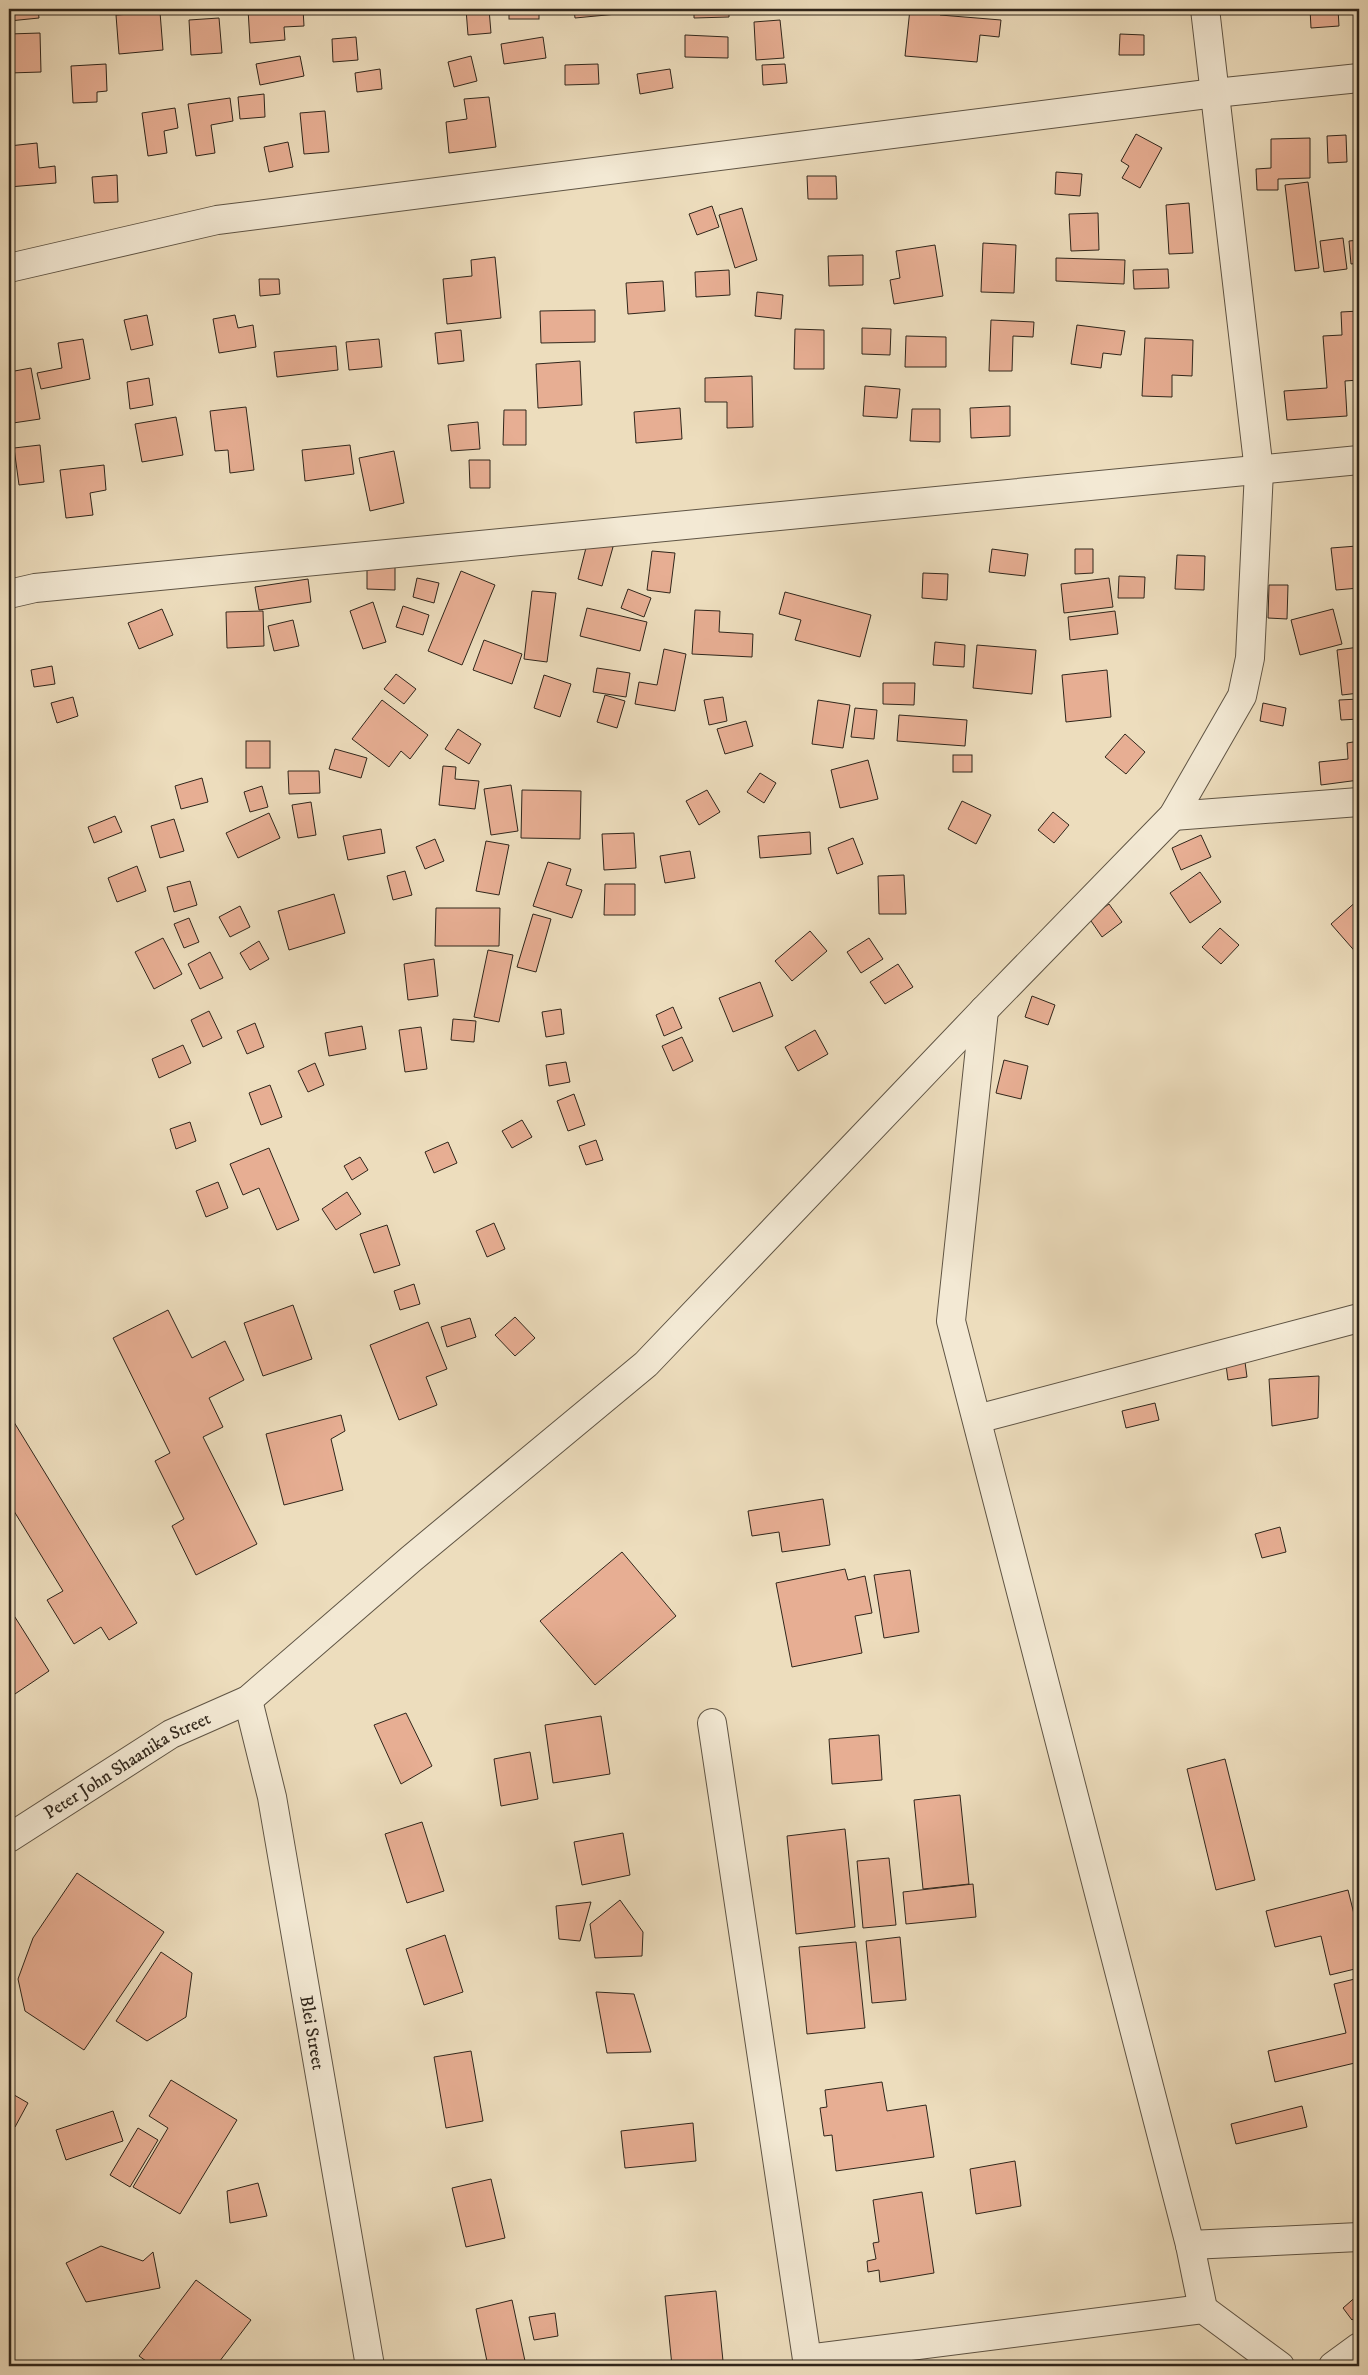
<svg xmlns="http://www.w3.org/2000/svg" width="1368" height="2375" viewBox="0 0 1368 2375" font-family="'IM FELL DW Pica',serif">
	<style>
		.building { fill: #e7ae93; stroke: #30261b }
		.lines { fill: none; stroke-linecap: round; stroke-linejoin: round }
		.minor-casing { stroke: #5f5444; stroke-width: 30 }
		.minor { stroke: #f3e9d4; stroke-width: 28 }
		.labels { text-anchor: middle; stroke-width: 4; stroke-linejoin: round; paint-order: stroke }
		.street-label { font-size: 18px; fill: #30261b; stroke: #f3e9d4 }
	</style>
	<rect width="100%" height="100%" fill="#edddbd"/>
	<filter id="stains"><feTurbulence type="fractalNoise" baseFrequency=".004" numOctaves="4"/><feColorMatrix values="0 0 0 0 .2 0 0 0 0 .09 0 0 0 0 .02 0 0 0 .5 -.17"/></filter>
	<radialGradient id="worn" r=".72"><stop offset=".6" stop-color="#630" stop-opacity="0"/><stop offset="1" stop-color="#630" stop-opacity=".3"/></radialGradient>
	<g class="building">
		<path d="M9,9h29l1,9 -30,3z"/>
		<path d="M248,9h55l1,17 -20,1 1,13 -35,3z"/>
		<path d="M314,9h36l-36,3z"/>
		<path d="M466,9h23l2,24 -23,2z"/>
		<rect x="509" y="9" width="30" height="10"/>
		<path d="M574,9h43v5l-42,4z"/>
		<path d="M694,9h35v8l-35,1z"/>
		<path d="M910,9h31l-1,6 61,5 -2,17 -19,-2 -3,27 -72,-6z"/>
		<path d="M1243,9h24v1l-24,1z"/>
		<path d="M1310,9h28l1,17 -28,2z"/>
		<path d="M160,12l3,38 -44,4 -3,-39z"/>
		<path d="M219,18l3,35 -31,2 -2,-35z"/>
		<path d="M780,20l4,38 -28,2 -2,-38z"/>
		<path d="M40,33l1,39 -32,1v-39z"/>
		<path d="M1120,34l24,1v20h-25z"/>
		<path d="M685,35l43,2v21l-43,-1z"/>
		<path d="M356,37l2,23 -25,2 -1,-23z"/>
		<path d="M543,37l3,21 -42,6 -3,-20z"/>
		<path d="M300,56l4,20 -44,9 -4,-21z"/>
		<path d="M471,56l6,25 -23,6 -6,-25z"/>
		<path d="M106,64l1,27 -10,1v10l-24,1 -2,-37z"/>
		<path d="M598,64l1,20 -34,1v-20z"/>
		<path d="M785,64l2,19 -24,2 -1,-20z"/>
		<path d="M380,69l2,20 -25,3 -2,-19z"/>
		<path d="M670,69l3,19 -33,6 -3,-20z"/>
		<path d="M264,94l1,23 -25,2 -2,-22z"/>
		<path d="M489,97l7,50 -47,6 -3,-31 21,-3 -3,-20z"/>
		<path d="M230,98l3,23 -22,4 4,28 -19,3 -8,-52z"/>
		<path d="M175,108l3,20 -14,3 3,22 -19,3 -6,-43z"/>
		<path d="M325,111l4,41 -25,2 -4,-41z"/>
		<path d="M1136,134l26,14 -22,40 -18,-10 7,-12 -8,-5z"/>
		<path d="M1346,135l1,27 -19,1 -1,-27z"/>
		<path d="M1310,138v40l-32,1v11h-21l-1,-21 15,-1v-29z"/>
		<path d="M288,142l5,25 -24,5 -5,-25z"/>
		<path d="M37,143l2,25 16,-2 1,17 -47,4v-41z"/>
		<path d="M1056,172l26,2 -2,22 -25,-2z"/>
		<path d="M117,175l1,27 -24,1 -2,-26z"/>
		<path d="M807,176h29l1,23h-29z"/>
		<path d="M1308,182l11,86 -24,3 -10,-86z"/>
		<path d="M1359,201v23l-3,1 -2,-23z"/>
		<path d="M1189,203l4,50 -24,1 -3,-49z"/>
		<path d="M712,206l7,21 -22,8 -8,-21z"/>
		<path d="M742,208l15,52 -22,8 -16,-53z"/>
		<path d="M1098,213l1,37 -28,1 -2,-37z"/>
		<path d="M1343,238l4,31 -23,3 -4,-31z"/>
		<path d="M1359,240v23l-8,1 -2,-23z"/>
		<path d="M983,243l33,2 -2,48 -33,-1z"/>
		<path d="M935,245l8,51 -49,8 -4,-24 10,-2 -4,-27z"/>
		<path d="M863,255v30l-34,1 -1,-30z"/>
		<path d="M495,257l6,61 -54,6 -4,-45 29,-3 -1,-16z"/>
		<path d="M1056,258l69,2 -1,24 -68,-3z"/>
		<path d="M1168,269l1,19 -35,1 -1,-19z"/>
		<path d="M729,270l1,25 -34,2 -1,-25z"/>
		<path d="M259,279h20l1,15 -20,2z"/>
		<path d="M663,281l2,30 -37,3 -2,-31z"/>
		<path d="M757,292l26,3 -2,24 -26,-3z"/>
		<path d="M595,310v32l-54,1 -1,-32z"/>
		<path d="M1359,311v69l-14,1 2,35 -60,4 -3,-29 43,-3 -4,-52 19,-1 -1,-23z"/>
		<path d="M9,315l5,21 -5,1z"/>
		<path d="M147,315l6,30 -22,5 -7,-30z"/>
		<path d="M235,315l3,13 15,-3 3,22 -37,6 -6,-34z"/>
		<path d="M991,320l43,2 -1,15 -20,-1 -1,35h-23z"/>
		<path d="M1077,325l48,6 -4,24 -18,-2 -2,15 -30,-4z"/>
		<path d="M862,328l29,1 -1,26 -28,-1z"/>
		<path d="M795,329l29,1v39h-30z"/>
		<path d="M461,330l3,31 -26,3 -3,-31z"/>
		<path d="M906,336l40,1v30h-41z"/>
		<path d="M1145,338l48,2 -1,36 -20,-1v22l-30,-1z"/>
		<path d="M83,339l7,40 -49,10 -4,-16 25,-5 -4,-25z"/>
		<path d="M379,339l3,28 -33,3 -3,-28z"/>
		<path d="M336,346l2,24 -61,7 -3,-25z"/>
		<path d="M580,361l2,44 -44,3 -2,-44z"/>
		<path d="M31,368l9,51 -27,4 -4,-24v-27z"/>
		<path d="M752,376l1,51 -26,1v-26h-22v-24z"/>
		<path d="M149,378l4,27 -23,4 -3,-27z"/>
		<path d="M865,386l35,3 -3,29 -34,-2z"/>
		<path d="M1010,406v30l-39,2 -1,-30z"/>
		<path d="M246,407l8,63 -24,3 -2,-23 -13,1 -5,-40z"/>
		<path d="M680,408l2,31 -46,4 -2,-31z"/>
		<path d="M912,409h28v33l-30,-1z"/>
		<path d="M504,410h22v35h-23z"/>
		<path d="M176,417l7,38 -41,7 -7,-38z"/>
		<path d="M478,422l2,27 -29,2 -3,-26z"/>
		<path d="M40,445l4,37 -25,3 -5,-37z"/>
		<path d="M350,445l4,29 -49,7 -3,-31z"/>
		<path d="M394,451l10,52 -34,8 -11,-53z"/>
		<path d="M469,460h21v28h-20z"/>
		<path d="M104,465l2,25 -16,3 3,22 -27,3 -6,-48z"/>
		<path d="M588,540l25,7 -11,39 -24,-7z"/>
		<path d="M1357,546l2,42 -23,2 -5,-42z"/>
		<path d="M992,549l36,5 -3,22 -36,-4z"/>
		<path d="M1075,549h18v24l-18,1z"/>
		<path d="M652,551l23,2 -5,40 -23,-3z"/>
		<path d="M1177,555l28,1 -1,34 -29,-1z"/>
		<path d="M367,567h28v23l-28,-1z"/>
		<path d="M461,571l34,14 -33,80 -34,-14z"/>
		<path d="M923,573l25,1 -1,26 -25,-2z"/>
		<path d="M1119,576l26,1 -1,21h-26z"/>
		<path d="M417,578l22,5 -5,20 -21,-6z"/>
		<path d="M1109,578l4,29 -49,6 -3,-29z"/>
		<path d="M308,579l3,23 -52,8 -4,-23z"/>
		<path d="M1269,585h19l-1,34 -19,-1z"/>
		<path d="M628,589l23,9 -7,19 -23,-9z"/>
		<path d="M532,591l24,2 -9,69 -23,-3z"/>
		<path d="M785,592l86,23 -11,42 -65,-17 6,-20 -22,-6z"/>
		<path d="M373,602l13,40 -23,7 -13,-38z"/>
		<path d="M403,606l26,9 -6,20 -27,-8z"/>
		<path d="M587,608l60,14 -7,29 -60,-15z"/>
		<path d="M162,609l11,26 -34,14 -11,-26z"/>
		<path d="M1333,609l9,35 -42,11 -9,-35z"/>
		<path d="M695,610l25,1 -1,21 34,2 -1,23 -60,-3z"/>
		<path d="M263,611l1,35 -37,2 -1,-36z"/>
		<path d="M1115,611l3,23 -48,6 -2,-23z"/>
		<path d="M293,620l6,26 -25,5 -6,-25z"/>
		<path d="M484,640l38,14 -10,30 -39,-14z"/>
		<path d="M935,642l30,3 -1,22 -31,-2z"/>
		<path d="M977,645l59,5 -4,44 -59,-6z"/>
		<path d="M1359,647v46l-17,2 -5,-45z"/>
		<path d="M664,649l22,5 -11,57 -40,-7 4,-22 18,3z"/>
		<path d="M52,666l3,18 -21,3 -3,-17z"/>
		<path d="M597,668l33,5 -4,24 -33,-5z"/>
		<path d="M1107,670l4,47 -45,5 -4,-47z"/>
		<path d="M396,674l20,15 -12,15 -20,-15z"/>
		<path d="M544,675l27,9 -11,33 -26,-9z"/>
		<path d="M883,683h32l-1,22 -31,-1z"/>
		<path d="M605,695l20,6 -8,27 -20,-6z"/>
		<path d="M73,697l5,19 -21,7 -6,-20z"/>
		<path d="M723,697l4,24 -18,4 -5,-25z"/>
		<path d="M1359,699v20l-18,1 -2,-20z"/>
		<path d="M382,700l46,35 -18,24 -9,-8 -12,16 -37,-28z"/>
		<path d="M818,700l32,5 -7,43 -31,-4z"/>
		<path d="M1263,703l23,5 -3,18 -23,-5z"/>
		<path d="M855,708l22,2 -3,29 -23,-2z"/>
		<path d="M899,715l68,5 -2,26 -68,-5z"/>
		<path d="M746,721l7,25 -28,8 -8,-25z"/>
		<path d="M458,729l23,15 -12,20 -24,-15z"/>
		<path d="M1125,734l20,18 -19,22 -21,-17z"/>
		<rect x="246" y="741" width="24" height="27"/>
		<path d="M1359,741v39l-38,5 -2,-23 29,-3 -1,-16z"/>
		<path d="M335,749l32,9 -6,20 -32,-9z"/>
		<rect x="953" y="755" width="19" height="17"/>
		<path d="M868,760l10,39 -38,9 -9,-38z"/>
		<path d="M443,766l13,1 -1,12 24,2 -4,28 -36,-4z"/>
		<path d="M288,771h31l1,22 -31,1z"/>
		<path d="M760,773l16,10 -12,20 -17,-11z"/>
		<path d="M202,778l6,24 -27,7 -6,-23z"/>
		<path d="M511,785l7,46 -27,4 -7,-46z"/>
		<path d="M262,786l6,21 -18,5 -6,-20z"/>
		<path d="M522,790l59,1 -1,48 -59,-1z"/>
		<path d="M707,790l13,22 -21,13 -13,-24z"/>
		<path d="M962,801l29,14 -15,29 -28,-15z"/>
		<path d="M311,802l5,33 -18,3 -6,-33z"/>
		<path d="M1053,812l16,13 -15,18 -16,-13z"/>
		<path d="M269,813l11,25 -42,20 -12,-25z"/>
		<path d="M115,816l7,16 -28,11 -6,-16z"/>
		<path d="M174,819l10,32 -24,7 -9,-32z"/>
		<path d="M381,829l4,24 -37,7 -5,-24z"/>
		<path d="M810,832l1,22 -51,4 -2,-22z"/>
		<path d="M634,833l2,35 -32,2 -2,-36z"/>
		<path d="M1201,835l10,22 -30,13 -9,-22z"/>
		<path d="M853,838l10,26 -26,10 -9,-26z"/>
		<path d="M435,839l9,22 -19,8 -9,-22z"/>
		<path d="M486,841l23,4 -10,50 -23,-4z"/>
		<path d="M690,851l5,27 -30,5 -5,-27z"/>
		<path d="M548,862l23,7 -5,16 16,5 -10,28 -39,-12z"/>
		<path d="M137,866l9,25 -29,11 -9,-24z"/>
		<path d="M405,871l7,24 -19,5 -6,-24z"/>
		<path d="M1200,872l21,30 -31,21 -20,-30z"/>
		<path d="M904,875l2,39h-27l-1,-38z"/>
		<path d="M190,881l7,24 -23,7 -7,-25z"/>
		<path d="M605,884h30v31h-31z"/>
		<path d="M334,894l11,39 -56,17 -11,-39z"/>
		<path d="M1359,899v57l-28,-32z"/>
		<path d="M1109,904l13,18 -20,15 -13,-19z"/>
		<path d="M240,906l10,21 -20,10 -11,-20z"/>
		<path d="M436,908h64l-1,38h-64z"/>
		<path d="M533,914l18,5 -15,53 -19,-5z"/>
		<path d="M189,918l10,24 -15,6 -10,-24z"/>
		<path d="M1220,928l19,17 -18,19 -19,-17z"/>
		<path d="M810,931l17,20 -35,30 -17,-20z"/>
		<path d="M163,938l19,36 -28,15 -19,-37z"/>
		<path d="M869,938l14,21 -22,14 -14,-21z"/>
		<path d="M259,941l10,18 -19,11 -10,-17z"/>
		<path d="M488,950l25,5 -14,67 -25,-5z"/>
		<path d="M210,952l13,26 -23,11 -12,-25z"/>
		<path d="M434,959l4,37 -30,4 -4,-36z"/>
		<path d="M898,964l15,23 -28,17 -15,-22z"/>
		<path d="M760,982l13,34 -40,16 -14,-34z"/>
		<path d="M1032,996l23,9 -7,20 -23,-8z"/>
		<path d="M673,1007l9,21 -18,8 -8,-21z"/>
		<path d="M561,1009l3,25 -18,3 -4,-25z"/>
		<path d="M209,1011l13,27 -19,9 -12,-27z"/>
		<path d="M453,1019l23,2 -2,21 -23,-2z"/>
		<path d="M255,1023l9,24 -17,7 -10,-23z"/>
		<path d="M362,1026l4,23 -37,7 -4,-23z"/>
		<path d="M421,1027l6,42 -22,3 -6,-42z"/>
		<path d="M815,1030l13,24 -30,17 -13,-24z"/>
		<path d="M682,1037l11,24 -20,10 -11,-25z"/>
		<path d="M183,1045l8,18 -32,15 -7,-19z"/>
		<path d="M1004,1060l24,6 -7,33 -25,-6z"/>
		<path d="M566,1062l4,20 -21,4 -3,-21z"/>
		<path d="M315,1063l9,22 -16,7 -10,-21z"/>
		<path d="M270,1085l12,32 -21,8 -12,-32z"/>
		<path d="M574,1094l11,31 -17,6 -11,-30z"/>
		<path d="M522,1120l10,17 -20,11 -10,-17z"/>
		<path d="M190,1122l6,19 -20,8 -6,-20z"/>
		<path d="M596,1140l7,20 -17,5 -7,-19z"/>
		<path d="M448,1142l9,21 -23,10 -9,-21z"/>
		<path d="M269,1148l30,72 -22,10 -18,-42 -16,7 -13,-31z"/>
		<path d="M360,1157l8,13 -16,10 -8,-14z"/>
		<path d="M218,1182l10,26 -22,9 -10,-26z"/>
		<path d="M347,1192l14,22 -25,16 -14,-21z"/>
		<path d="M494,1223l11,26 -18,8 -11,-26z"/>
		<path d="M387,1225l13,40 -26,8 -14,-39z"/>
		<path d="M414,1284l6,20 -20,6 -6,-19z"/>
		<path d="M293,1305l19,54 -49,17 -19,-53z"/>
		<path d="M168,1310l24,48 33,-17 19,39 -35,18 14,29 -20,10 54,107 -61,31 -24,-49 12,-7 -29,-58 15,-8 -57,-115z"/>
		<path d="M515,1317l20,21 -20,18 -20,-21z"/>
		<path d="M470,1318l6,19 -29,10 -6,-20z"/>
		<path d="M428,1322l19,47 -21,8 11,28 -38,15 -29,-75z"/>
		<path d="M1245,1362l2,15 -19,3 -2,-15z"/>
		<path d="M1319,1376l-1,42 -46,8 -3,-47z"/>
		<path d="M1155,1403l4,17 -33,8 -4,-17z"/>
		<path d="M9,1414l128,209 -28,17 -8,-13 -27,17 -27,-44 16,-9 -54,-88z"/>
		<path d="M341,1415l4,16 -14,8 12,51 -59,15 -18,-71z"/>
		<path d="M823,1499l7,46 -48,7 -3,-20 -27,4 -4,-25z"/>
		<path d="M1280,1527l6,25 -24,6 -7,-24z"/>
		<path d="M622,1552l54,64 -81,69 -55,-64z"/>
		<path d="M845,1569l3,11 17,-4 7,37 -17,3 7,37 -70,14 -16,-84z"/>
		<path d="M910,1570l9,62 -35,6 -10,-63z"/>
		<path d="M13,1614l36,57 -40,27v-81z"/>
		<path d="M406,1713l26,53 -31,18 -27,-59z"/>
		<path d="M601,1716l9,58 -57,9 -8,-58z"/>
		<path d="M879,1735l3,45 -50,4 -3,-45z"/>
		<path d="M530,1752l8,47 -37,7 -7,-47z"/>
		<path d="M1225,1759l30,121 -39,10 -29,-121z"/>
		<path d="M960,1795l9,89 -46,5 -9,-89z"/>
		<path d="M422,1822l22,69 -37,12 -22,-69z"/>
		<path d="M845,1829l10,98 -59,7 -9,-98z"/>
		<path d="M623,1833l7,42 -48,10 -8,-43z"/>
		<path d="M889,1858l7,67 -33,3 -6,-67z"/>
		<path d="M77,1873l87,59 -80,118 -59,-39 -7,-32 15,-41z"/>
		<path d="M973,1884l3,33 -70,7 -3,-32z"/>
		<path d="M1348,1890l11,44v34l-29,7 -9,-39 -46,11 -9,-36z"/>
		<path d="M620,1900l23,32 -1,24 -47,2 -5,-34z"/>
		<path d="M591,1902l-11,39 -21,-2 -3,-33z"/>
		<path d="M445,1935l18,57 -39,13 -18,-56z"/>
		<path d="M900,1937l6,63 -34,3 -6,-62z"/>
		<path d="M856,1942l9,86 -58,6 -8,-87z"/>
		<path d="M161,1952l31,21 -6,44 -39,24 -31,-20z"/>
		<path d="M1359,1978v84l-84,20 -7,-31 78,-18 -12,-49z"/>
		<path d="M596,1992l38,2 17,58 -44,1z"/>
		<path d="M471,2051l12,70 -37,7 -12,-71z"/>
		<path d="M171,2080l66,40 -57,94 -47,-27 35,-59 -19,-12z"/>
		<path d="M882,2082l5,29 39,-6 8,52 -98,14 -4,-36 -8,1 -4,-28 7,-1 -2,-17z"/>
		<path d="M9,2092l19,11 -13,24 -6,-4z"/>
		<path d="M1302,2106l5,21 -71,17 -5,-20z"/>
		<path d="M113,2111l10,30 -57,19 -10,-30z"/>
		<path d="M693,2123l3,38 -71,7 -4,-37z"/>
		<path d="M138,2128l20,12 -28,47 -20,-12z"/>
		<path d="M1015,2161l6,45 -45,8 -6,-45z"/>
		<path d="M491,2179l14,59 -39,9 -14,-59z"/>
		<path d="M258,2183l9,33 -37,7 -3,-32z"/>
		<path d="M922,2192l12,81 -54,9 -1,-12 -11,2 -1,-11 9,-2 -3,-16 6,-1 -6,-42z"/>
		<path d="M101,2246l42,15 10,-9 7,36 -74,14 -20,-39z"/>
		<path d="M196,2280l55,40 -35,46h-63l-14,-10z"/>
		<path d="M716,2291l7,70 -51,5 -7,-70z"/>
		<path d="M1359,2294v20l-7,6 -9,-12z"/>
		<path d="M512,2300l13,61 -25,5h-12l-12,-57z"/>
		<path d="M555,2313l3,23 -24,4 -5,-23z"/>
	</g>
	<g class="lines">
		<defs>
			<g id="minor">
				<path d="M9,268l208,-48 998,-127 144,-15"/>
				<path d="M9,594l26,-6 1324,-128"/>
				<path d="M1173,816l186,-14"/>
				<path d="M984,1010l-33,311 239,924 13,64"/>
				<path d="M977,1419l382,-101"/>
				<path id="s1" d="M248,1700l24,97 98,569"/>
				<path d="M712,1723l96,643"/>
				<path id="s2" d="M9,1838l162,-104 77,-34 163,-141 235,-195 338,-354 189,-194 69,-120 8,-38 9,-187 -54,-462"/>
				<path d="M1190,2245l169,-8"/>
				<path d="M807,2359l396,-50 77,57"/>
				<path d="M1333,2366l26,-19"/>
			</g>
		</defs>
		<use href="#minor" class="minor-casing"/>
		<use href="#minor" class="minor"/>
	</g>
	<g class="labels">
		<g class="street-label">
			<text dy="6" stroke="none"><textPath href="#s2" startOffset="139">Peter John Shaanika Street</textPath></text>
			<text dy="6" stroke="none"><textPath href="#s1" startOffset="339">Blei Street</textPath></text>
		</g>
	</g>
	<rect width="1368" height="2375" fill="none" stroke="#edddbd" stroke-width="30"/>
	<rect x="10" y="10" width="1348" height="2355" fill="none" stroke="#30261b" stroke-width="2.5"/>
	<rect x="15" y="15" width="1338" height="2345" fill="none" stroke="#30261b"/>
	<rect width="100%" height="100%" filter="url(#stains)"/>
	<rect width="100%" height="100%" fill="url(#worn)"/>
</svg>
